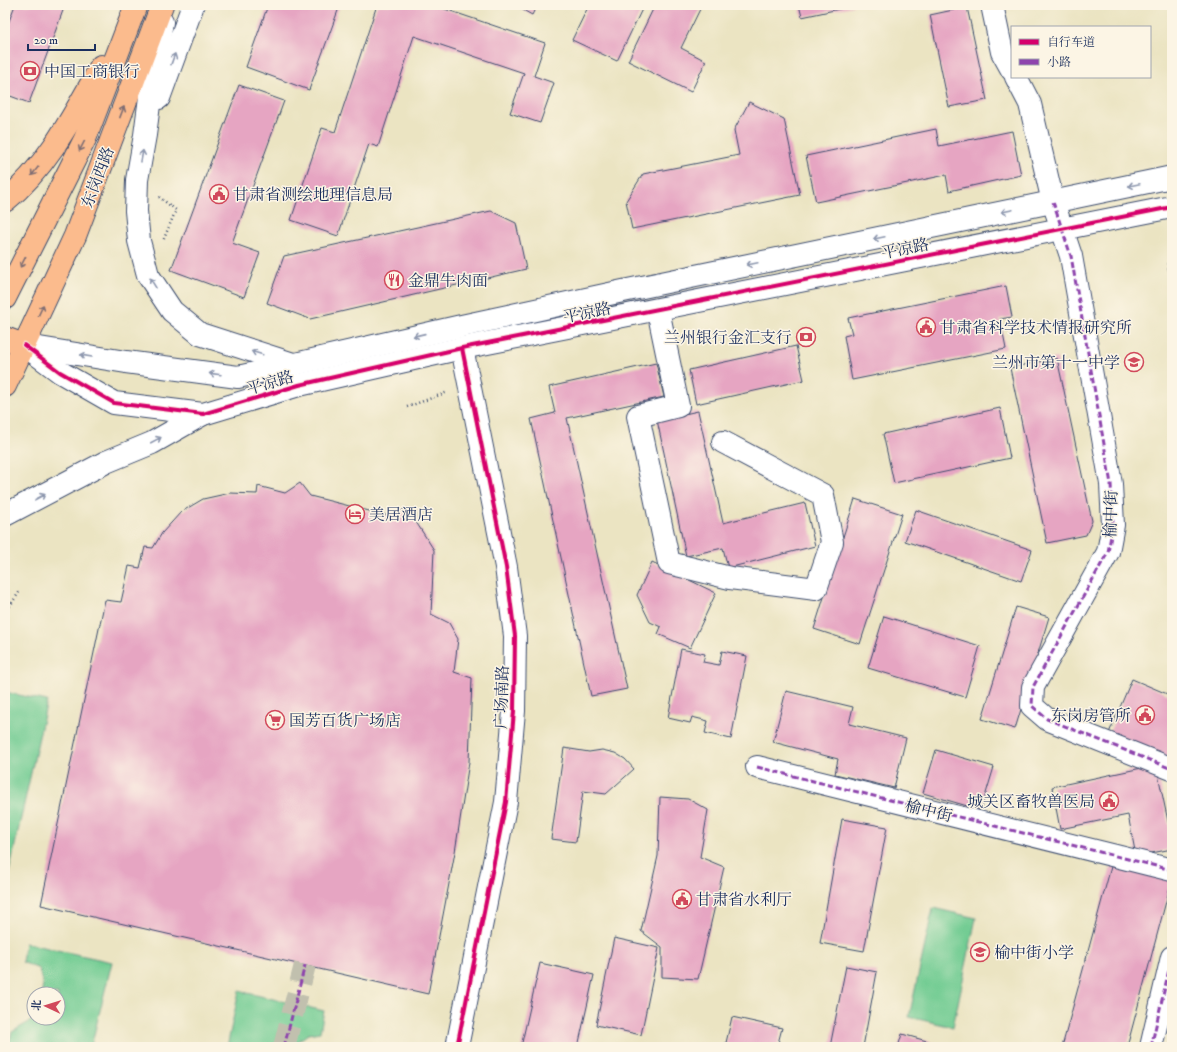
<svg xmlns="http://www.w3.org/2000/svg" width="1177" height="1052" viewBox="0 0 1177 1052" font-family="'IM FELL DW Pica','Noto Serif SC',serif">
	<style>
		.green { fill: #72cc93; stroke: #467e78 }
		.building { fill: #e6a5c2 }
		.lines { fill: none; stroke-linecap: round; stroke-linejoin: round }
		.minor-tunnel { stroke: #c1c0ae; stroke-width: 22; stroke-dasharray: 22 11; stroke-linecap: butt }
		.minor-casing { stroke: #3a4a6d; stroke-width: 24 }
		.major-casing { stroke: #3a4a6d; stroke-width: 24 }
		.path { stroke: #3a4a6d; stroke-width: 2.5; stroke-dasharray: 1 3; stroke-linecap: butt }
		.minor { stroke: #fff; stroke-width: 22 }
		.major { stroke: #fbbb8d; stroke-width: 22 }
		.quiet { stroke: #8e44ad; stroke-width: 3; stroke-dasharray: 6 3; stroke-linecap: butt }
		.cycleway-casing { stroke: #fcf5e5; stroke-width: 6 }
		.cycleway { stroke: #d6006c; stroke-width: 4 }
		.oneway { stroke: #8d97ae }
		.oneway2 { stroke: #806e73 }
		.labels { text-anchor: middle; stroke-width: 3; stroke-linejoin: round; paint-order: stroke }
		.poi-label { font-size: 16px; fill: #1b2f5e; stroke: #fcf5e5; text-anchor: start }
		.street-label { font-size: 16px; fill: #1b2f5e; stroke: #fcf5e5 }
	</style>
	<rect width="100%" height="100%" fill="#fcf5e5"/>
	<filter id="ink" filterUnits="userSpaceOnUse"><feTurbulence type="fractalNoise" baseFrequency=".025" numOctaves="2"/><feDisplacementMap in="SourceGraphic" scale="8" xChannelSelector="R" yChannelSelector="G"/><feConvolveMatrix kernelMatrix="1 2 1 2 8 2 1 2 1" color-interpolation-filters="sRGB"/></filter>
	<filter id="wash" filterUnits="userSpaceOnUse"><feTurbulence type="fractalNoise" baseFrequency=".012" numOctaves="4" result="noise"/><feDisplacementMap in="SourceGraphic" scale="16" xChannelSelector="R" yChannelSelector="G"/><feGaussianBlur stdDeviation="0.9" result="paint"/><feColorMatrix in="noise" values="0 0 0 0 0 0 0 0 0 0 0 0 0 0 0 0 0 1.4 0 .05"/><feComposite in="paint" operator="in"/></filter>
	<g filter="url(#wash)">
		<rect width="100%" height="100%" fill="#ebe4c2"/>
		<g class="green">
			<path d="M5,692l42,9 -42,189z"/>
			<path d="M933,908l43,10 -23,109 -44,-10z"/>
			<path d="M25,943l87,19 -21,85h-83l4,-15 24,-14h22v-24h-17l2,-8 -4,-17 -17,-7z"/>
			<path d="M239,991l85,20 -4,21 -12,2 -18,13h-63z"/>
		</g>
		<g id="blocks">
			<g class="building">
				<path d="M15,5h50l-36,98 -24,-9v-62z"/>
				<path d="M268,5h72l-31,85 -63,-23z"/>
				<path d="M377,5h56l112,38 -11,33 20,7 -14,40 -30,-10 14,-40 -110,-37 -36,111 -9,-3 -31,92 -47,-16 31,-92 13,4z"/>
				<path d="M514,5h23l-5,10z"/>
				<path d="M589,5h55l-27,56 -45,-21z"/>
				<path d="M655,5h47l-21,43 25,13 -15,31 -63,-31z"/>
				<path d="M799,5h54v1l-51,11z"/>
				<path d="M967,7l20,93 -38,7 -19,-92z"/>
				<path d="M239,85l45,16 -52,142 28,10 -16,44 -73,-27z"/>
				<path d="M749,102l35,17 16,76 -168,34 -6,-28 17,-27 96,-19 -5,-25z"/>
				<path d="M936,129l3,17 73,-15 9,44 -72,16 -3,-16 -130,27 -10,-46z"/>
				<path d="M491,211l25,12 10,46 -216,50 -43,-16 17,-47z"/>
				<path d="M1172,262v22h-1l-4,-21z"/>
				<path d="M1006,286l6,31 -12,2 6,30 -154,31 -8,-44 8,-2 -4,-16z"/>
				<path d="M796,346l8,34 -108,24 -7,-34z"/>
				<path d="M1057,358l35,163 -6,14 -39,8 -37,-175z"/>
				<path d="M656,363l8,34 -97,21 60,271 -36,7 -60,-277 24,-6 -6,-26z"/>
				<path d="M1000,408l10,50 -116,25 -11,-49z"/>
				<path d="M698,411l25,112 82,-20 10,43 -87,22 -5,-20 -37,8 -29,-136z"/>
				<path d="M300,483l10,13 79,20 18,-8 27,42 -3,64 18,9 9,16 -4,33 18,6 -3,84 -14,90 -27,142 -387,-89 64,-305 16,2 8,-36 11,2 5,-21 8,1 9,-15 19,-21 22,-13 27,-6 27,1 1,-8 27,7z"/>
				<path d="M855,499l47,15 -42,130 -46,-15z"/>
				<path d="M916,510l116,40 -11,31 -116,-40z"/>
				<path d="M652,562l64,31 -26,55 -32,-14 3,-7 -11,-5 -13,-27z"/>
				<path d="M1016,607l33,10 -34,112 -33,-10z"/>
				<path d="M884,616l96,30 -15,51 -97,-29z"/>
				<path d="M681,649l24,5 -2,8 16,3 3,-14 25,5 -16,83 -26,-6 3,-12 -16,-4 -2,6 -22,-5z"/>
				<path d="M1132,679l40,17v64l-63,-27z"/>
				<path d="M786,691l67,16 -4,17 57,14 -12,50 -59,-14 3,-15 -65,-17z"/>
				<path d="M564,748l25,4 13,-2 13,3 10,6 9,10 -28,25 -23,-3 -7,51 -25,-3z"/>
				<path d="M936,750l58,17 -13,43 -58,-17z"/>
				<path d="M1156,765l16,75v9l-36,7 -8,-41 -68,14 -8,-42z"/>
				<path d="M660,797l28,2 20,11 -8,47 24,10 -26,112 -36,-2v-30l-21,-16 17,-75z"/>
				<path d="M842,819l45,8 -23,124 -44,-8z"/>
				<path d="M1112,863l60,16 -45,168h-65z"/>
				<path d="M614,938l45,10 -18,87 -45,-10z"/>
				<path d="M540,963l54,12 -16,72h-57z"/>
				<path d="M846,966l31,6 -14,75h-33z"/>
				<path d="M732,1017l50,11 -5,19h-52z"/>
				<path d="M902,1034l46,13h-50z"/>
			</g>
		</g>
	</g>
	<g filter="url(#ink)">
		<use href="#blocks" fill-opacity="0" stroke="#3a4a6d" stroke-width="1"/>
		<g class="lines">
			<path class="minor-tunnel" d="M284,1047l21,-82"/>
			<defs>
				<g id="minor">
					<path d="M992,5l10,47 10,18"/>
					<path d="M162,22l-8,45 -9,68 -8,45 -1,31 3,30 9,34 24,36 28,23 93,30"/>
					<path d="M1016,77l14,27 23,98 18,54 40,228 2,41 -5,27 -75,135 -1,19 15,13 125,50"/>
					<path d="M159,98l34,-93"/>
					<path d="M658,310l20,96 -40,10 31,147 61,15 86,11 16,-47 -9,-47 -100,-53"/>
					<path d="M24,345l36,27 54,31 89,11 96,-29 163,-37 710,-141"/>
					<path d="M27,346l99,16 112,15 219,-50 166,-36 549,-114"/>
					<path d="M5,515l101,-53 46,-19 51,-29"/>
					<path d="M757,767l415,103"/>
					<path d="M457,1047l49,-245 8,-91 1,-75 -9,-69 -44,-219"/>
					<path d="M1151,1047l21,-90"/>
				</g>
				<g id="major">
					<path d="M5,201c43,-35 69,-87 96,-135"/>
					<path d="M5,298l80,-159 51,-134"/>
					<path d="M5,338l19,7"/>
					<path d="M5,386l70,-150 87,-231"/>
				</g>
			</defs>
			<use href="#minor" class="minor-casing"/>
			<use href="#major" class="major-casing"/>
			<g class="path">
				<path d="M159,197l17,13 -13,31"/>
				<path d="M407,407l41,-15"/>
				<path d="M5,613l15,-22"/>
			</g>
			<use href="#minor" class="minor"/>
			<use href="#major" class="major"/>
			<g class="quiet">
				<path d="M1053,202l18,54 40,228 2,41 -5,27 -75,135 -1,19 15,13 125,50"/>
				<path d="M757,767l415,103"/>
				<path d="M284,1047l21,-82"/>
				<path d="M1151,1047l21,-90"/>
			</g>
			<defs>
				<g id="cycleway">
					<path d="M24,345l36,27 54,31 89,11 96,-29 163,-37 710,-141"/>
					<path d="M457,1047l49,-245 8,-91 1,-75 -9,-69 -44,-219"/>
				</g>
			</defs>
			<use href="#cycleway" class="cycleway-casing"/>
			<use href="#cycleway" class="cycleway"/>
		</g>
		<defs><path id="oneway-shaft" d="M-6 0H5M1.5-3L5.5 0L1.5 3" fill="none" stroke-width="1.6" stroke-linecap="round" stroke-linejoin="round"/></defs>
		<g class="oneway">
			<use href="#oneway-shaft" transform="translate(173 59) rotate(-70)"/>
			<use href="#oneway-shaft" transform="translate(142 156) rotate(-80)"/>
			<use href="#oneway-shaft" transform="translate(1134 185) rotate(168)"/>
			<use href="#oneway-shaft" transform="translate(1007 211) rotate(168)"/>
			<use href="#oneway-shaft" transform="translate(879 238) rotate(168)"/>
			<use href="#oneway-shaft" transform="translate(752 264) rotate(168)"/>
			<use href="#oneway-shaft" transform="translate(153 283) rotate(-122)"/>
			<use href="#oneway-shaft" transform="translate(419 335) rotate(167)"/>
			<use href="#oneway-shaft" transform="translate(257 353) rotate(-163)"/>
			<use href="#oneway-shaft" transform="translate(86 356) rotate(-170)"/>
			<use href="#oneway-shaft" transform="translate(215 374) rotate(-173)"/>
			<use href="#oneway-shaft" transform="translate(156 440) rotate(-28)"/>
			<use href="#oneway-shaft" transform="translate(40 497) rotate(-28)"/>
		</g>
		<g class="oneway2">
			<use href="#oneway-shaft" transform="translate(122 112) rotate(-69)"/>
			<use href="#oneway-shaft" transform="translate(82 146) rotate(117)"/>
			<use href="#oneway-shaft" transform="translate(35 171) rotate(128)"/>
			<use href="#oneway-shaft" transform="translate(23 262) rotate(117)"/>
			<use href="#oneway-shaft" transform="translate(41 310) rotate(-65)"/>
		</g>
	</g>
	<defs>
		<symbol id="bank-ring" viewBox="-11 -11 22 22"><circle r="9.5" fill="#fcf5e5" stroke="#d1495b" stroke-width="1.5"/><path d="M-6-4H6V4H-6ZM0-2.3a2.3 2.3 0 1 0 0 4.6a2.3 2.3 0 1 0 0-4.6Z" fill="#d1495b"/></symbol>
		<symbol id="civic-ring" viewBox="-11 -11 22 22"><circle r="9.5" fill="#fcf5e5" stroke="#d1495b" stroke-width="1.5"/><path d="M-.6-6.5H3V-4.5H.6V-3L4-1V1h2V6H-6V1h2V-1L-.6-3ZM-1.2 2.5V6h2.4V2.5Z" fill="#d1495b"/></symbol>
		<symbol id="restaurant-ring" viewBox="-11 -11 22 22"><circle r="9.5" fill="#fcf5e5" stroke="#d1495b" stroke-width="1.5"/><path d="M-5-6h1v4h1v-4h1v4h1v-4h1v5L-1.5 .5V6h-2V.5L-5-1ZM5-6V6H3V1.5H1.5Q1.5-4 5-6Z" fill="#d1495b"/></symbol>
		<symbol id="school-ring" viewBox="-11 -11 22 22"><circle r="9.5" fill="#fcf5e5" stroke="#d1495b" stroke-width="1.5"/><path d="M0-5L7-2L0 1L-7-2ZM-4 1L0 2.5L4 1V4Q0 6-4 4Z" fill="#d1495b"/></symbol>
		<symbol id="hotel-ring" viewBox="-11 -11 22 22"><circle r="9.5" fill="#fcf5e5" stroke="#d1495b" stroke-width="1.5"/><path d="M-6-4.5h1.5V1H6V5H4.5V3h-9V5H-6ZM-4 0a1.8 1.8 0 1 1 3.6 0ZM.5 0V-2.5h3Q6-2.5 6 0Z" fill="#d1495b"/></symbol>
		<symbol id="supermarket-ring" viewBox="-11 -11 22 22"><circle r="9.5" fill="#fcf5e5" stroke="#d1495b" stroke-width="1.5"/><path d="M-6-5.5h2.5l.6 2H6L4.5 2H-2.5L-4.4-4H-6ZM-1.5 3.2a1.3 1.3 0 1 0 .1 0ZM3 3.2a1.3 1.3 0 1 0 .1 0Z" fill="#d1495b"/></symbol>
	</defs>
	<g fill-rule="evenodd">
		<use href="#bank-ring" x="19" y="60" width="22" height="22"/>
		<use href="#civic-ring" x="208" y="183" width="22" height="22"/>
		<use href="#restaurant-ring" x="383" y="269" width="22" height="22"/>
		<use href="#civic-ring" x="915" y="316" width="22" height="22"/>
		<use href="#bank-ring" x="795" y="326" width="22" height="22"/>
		<use href="#school-ring" x="1123" y="351" width="22" height="22"/>
		<use href="#hotel-ring" x="344" y="503" width="22" height="22"/>
		<use href="#civic-ring" x="1134" y="704" width="22" height="22"/>
		<use href="#supermarket-ring" x="264" y="709" width="22" height="22"/>
		<use href="#civic-ring" x="1098" y="790" width="22" height="22"/>
		<use href="#civic-ring" x="671" y="888" width="22" height="22"/>
		<use href="#school-ring" x="969" y="941" width="22" height="22"/>
	</g>
	<g class="labels">
		<g class="poi-label">
			<text x="44" y="77">中国工商银行</text>
			<text x="233" y="200">甘肃省测绘地理信息局</text>
			<text x="408" y="286">金鼎牛肉面</text>
			<text x="940" y="333">甘肃省科学技术情报研究所</text>
			<text x="792" y="343" text-anchor="end">兰州银行金汇支行</text>
			<text x="1120" y="368" text-anchor="end">兰州市第十一中学</text>
			<text x="369" y="520">美居酒店</text>
			<text x="1131" y="721" text-anchor="end">东岗房管所</text>
			<text x="289" y="726">国芳百货广场店</text>
			<text x="1095" y="807" text-anchor="end">城关区畜牧兽医局</text>
			<text x="696" y="905">甘肃省水利厅</text>
			<text x="994" y="958">榆中街小学</text>
		</g>
		<g class="street-label">
			<text transform="translate(97 177) rotate(-69)" y="6">东岗西路</text>
			<text transform="translate(905 248) rotate(-11)" y="6">平凉路</text>
			<text transform="translate(587 312) rotate(-11)" y="6">平凉路</text>
			<text transform="translate(270 382) rotate(-16)" y="6">平凉路</text>
			<text transform="translate(1110 514) rotate(-88)" y="6">榆中街</text>
			<text transform="translate(501 697) rotate(-88)" y="6">广场南路</text>
			<text transform="translate(929 810) rotate(14)" y="6">榆中街</text>
		</g>
	</g>
	<rect width="1177" height="1052" fill="none" stroke="#fcf5e5" stroke-width="20"/>
	<rect x="1011" y="26" width="140" height="52" fill="#fcf5e5" stroke="#a2a6af"/>
	<rect x="1019" y="39" width="20" height="6" fill="#d6006c" stroke="#a2a6af"/>
	<text x="1047" y="46" font-size="12" fill="#1b2f5e">自行车道</text>
	<rect x="1019" y="59" width="20" height="6" fill="#8e44ad" stroke="#a2a6af"/>
	<text x="1047" y="66" font-size="12" fill="#1b2f5e">小路</text>
	<g transform="translate(46 1006) rotate(274)"><circle r="19" fill="#fcf5e5" stroke="#a2a6af"/>
	<path d="M0-3L7 15L0 10L-7 15Z" fill="#d1495b"/>
	<text y="-6" font-size="11" font-weight="bold" text-anchor="middle" fill="#1b2f5e">北</text>
	</g>
	<path d="M28 44v6h67v-6" fill="none" stroke="#1b2f5e" stroke-width="2"/>
	<text x="34" y="44" font-size="12" fill="#1b2f5e" stroke="#fcf5e5" stroke-width="3" paint-order="stroke">20 m</text>
</svg>
